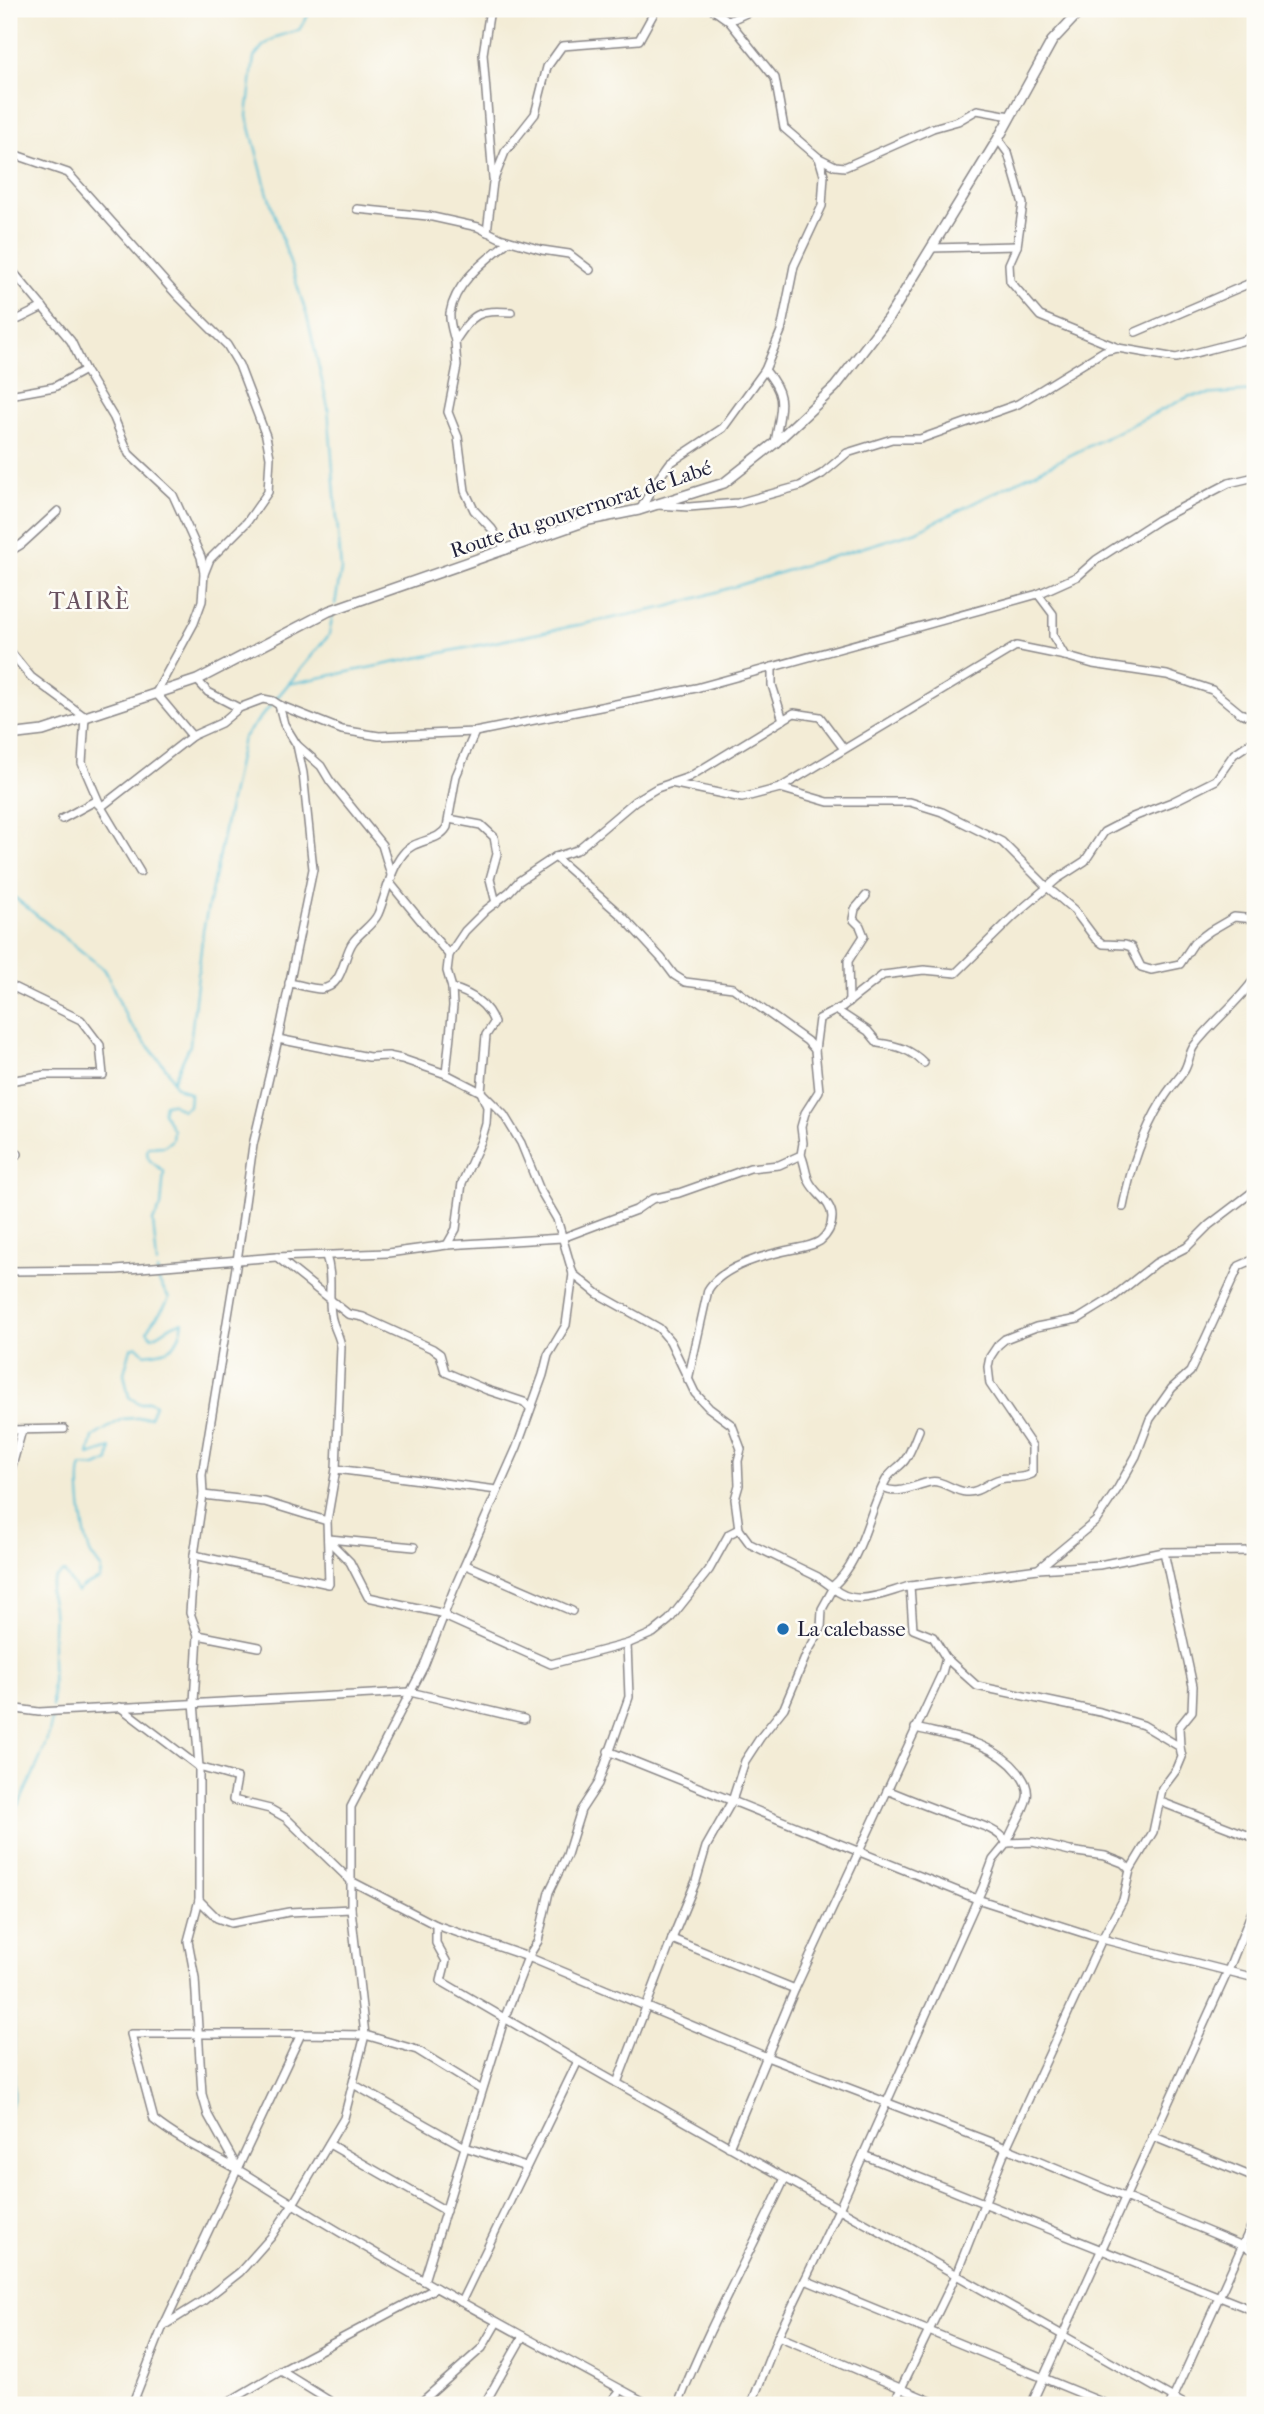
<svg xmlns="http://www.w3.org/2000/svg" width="1264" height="2414" viewBox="0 0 1264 2414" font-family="'IM FELL French Canon',serif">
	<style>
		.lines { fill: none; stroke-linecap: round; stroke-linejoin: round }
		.stream { stroke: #5abfd7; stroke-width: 2 }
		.minor-casing { stroke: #8a8788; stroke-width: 10 }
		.tertiary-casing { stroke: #8a8788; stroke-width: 12 }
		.minor { stroke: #fff; stroke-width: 7 }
		.tertiary { stroke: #fff; stroke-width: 9 }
		.poi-dot { fill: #1f6fb2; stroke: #fdfcf7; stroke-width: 2.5 }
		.labels { text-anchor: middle; stroke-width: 5; stroke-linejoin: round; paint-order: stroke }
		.street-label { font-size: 21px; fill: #22223b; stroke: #fdfcf7 }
		.poi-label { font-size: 21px; fill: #22223b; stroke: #fdfcf7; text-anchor: start }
		.quarter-label { font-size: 24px; letter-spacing: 2px; fill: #695260; stroke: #fdfcf7 }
	</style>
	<rect width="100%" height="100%" fill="#fdfcf7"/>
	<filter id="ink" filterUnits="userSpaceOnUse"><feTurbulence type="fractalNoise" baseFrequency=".0143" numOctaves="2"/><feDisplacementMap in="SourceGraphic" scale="14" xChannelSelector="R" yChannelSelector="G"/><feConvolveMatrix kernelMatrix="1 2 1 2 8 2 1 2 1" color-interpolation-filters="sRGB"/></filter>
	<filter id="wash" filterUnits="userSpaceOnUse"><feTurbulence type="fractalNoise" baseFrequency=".00686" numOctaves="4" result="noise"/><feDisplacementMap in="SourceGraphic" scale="28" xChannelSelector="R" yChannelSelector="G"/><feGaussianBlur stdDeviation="1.57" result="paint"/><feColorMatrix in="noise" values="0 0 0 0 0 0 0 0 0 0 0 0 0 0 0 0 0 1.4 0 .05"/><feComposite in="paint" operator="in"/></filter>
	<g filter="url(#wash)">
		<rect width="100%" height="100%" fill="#f3ecd6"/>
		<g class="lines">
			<g class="stream">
				<path d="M312,9l-13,21 -23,7 -13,9 -9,11 -7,59 20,75 40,125 21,91 13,163 -6,34"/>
				<path d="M289,684l378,-77 250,-76 273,-135 65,-5"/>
				<path d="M275,700l54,-65 4,-22"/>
				<path d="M9,893l96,77 23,51 41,51 6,14 15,8 -1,12 -7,4 -11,-7 -6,1 -2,8 10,18 -1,10 -8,6 -16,1c-4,14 7,17 16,24l-3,36 -8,14 4,43"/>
				<path d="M174,1079l16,-34 13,-114 40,-193 29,-34"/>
				<path d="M52,1707c1,-20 0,-40 0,-60 1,-20 4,-36 -3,-55l6,-14 9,-6 13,20 5,-5 18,-8 1,-11c-3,-4 -7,-9 -10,-14 -7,-14 -15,-74 -9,-88l14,1 13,-6 2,-13 -22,7 4,-18 29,-18 28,-2 5,-12 -6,-4 -9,3 -11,-7 -5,-24 7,-25 6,-2 8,8c26,-3 33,-5 38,-32 -13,1 -19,11 -31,15l-5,-6c6,-13 17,-19 22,-33l-10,-16 -2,-12"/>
				<path d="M9,1825c13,-29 43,-82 43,-112"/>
				<path d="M9,1931l5,52v112l-5,19"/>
			</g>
		</g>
	</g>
	<g filter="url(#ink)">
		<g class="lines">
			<defs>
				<g id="minor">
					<path d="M490,9l-7,45 10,124"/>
					<path d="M1248,9l7,13"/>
					<path d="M729,21l26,-12"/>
					<path d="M9,77v13"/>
					<path d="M998,139l10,14 15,51 -6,42 -8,18 1,17 30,35 78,32 58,10 69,-18 10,-6"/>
					<path d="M9,155h7l52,18 108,121 51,51 12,20 27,71 4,21 -2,35 -21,30 -37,37 -6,15 -2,27 -8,22 -38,70 36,43"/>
					<path d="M819,158l16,8 10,1 88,-39 25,-7 19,-11 33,6"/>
					<path d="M357,209l71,7 50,11 22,11 42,12 27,4 21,16"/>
					<path d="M487,232l6,-50 12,-30 30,-38 12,-47 15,-21 77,-6 17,-31"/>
					<path d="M509,241c-23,19 -54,41 -59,72 -1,9 3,20 5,28 19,-28 22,-31 56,-29"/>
					<path d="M931,248l86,-2"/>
					<path d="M9,267l62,74 14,29 29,48 15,36 44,41 28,62 3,16"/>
					<path d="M9,320l10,-1 24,-12"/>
					<path d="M1136,332l119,-51"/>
					<path d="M455,341l2,25 -9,46 10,25 7,54 9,19 18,19 14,21"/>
					<path d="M765,370c24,28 15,39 10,73"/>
					<path d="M9,395l45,-8 31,-17"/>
					<path d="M658,505l31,2 49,-4 62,-17 22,-12 25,-21 45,-14h28l98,-35 86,-53 14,-3"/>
					<path d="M640,510l16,-28 14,-19 53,-35 42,-58 16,-39 13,-65 28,-60 2,-31 -5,-17 -35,-30 -9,-50 -46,-57 -17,-12"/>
					<path d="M9,552l13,-8 36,-33"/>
					<path d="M1038,594l15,20v22l12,20 28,8 74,11 45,15 28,23 15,5"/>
					<path d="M9,650l22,27 54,40 -3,46 19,44 39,65"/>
					<path d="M772,667v18l11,35"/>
					<path d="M197,680l11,12 31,16 24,-9 10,2 6,4 5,19 13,21 6,28 10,96 -35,170"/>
					<path d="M279,705l63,25 37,6 96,-4 221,-44 342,-94 40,-18 18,-16 62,-40 71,-37 26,-6"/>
					<path d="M297,745l24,21 9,15 52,64 10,33"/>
					<path d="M671,783l71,15 38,-10 236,-142 49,10"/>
					<path d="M780,788l48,14h82l32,10 60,30 45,45 27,23 21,28 8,6 22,1 6,2 10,20 10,3 29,-6 14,-21 16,-12 24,-14 21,2"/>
					<path d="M62,819l33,-18 6,6 91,-71 29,-13 18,-15"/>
					<path d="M449,819l32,6 13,12 3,17 -7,25 6,24"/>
					<path d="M555,857l68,60 39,42 12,16 11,7 48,6 74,53 8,9"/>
					<path d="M390,883l59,72"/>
					<path d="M289,983c9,1 22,6 32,6 23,-2 22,-34 32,-47 7,-10 20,-17 25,-28 8,-19 12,-44 25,-60 12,-16 35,-11 44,-27l9,-51 19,-44"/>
					<path d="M9,985l72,35 19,25 3,30h-58l-36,6"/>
					<path d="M849,1002l-1,-41 16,-25 -4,-10 -7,-7 2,-10 11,-13"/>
					<path d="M836,1010l32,21 10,12c20,3 32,6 46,20"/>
					<path d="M446,1074l7,-68 -1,-18 -5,-17 2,-16 16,-24 21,-21 23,-18 10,-11 36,-24 22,-7 58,-49 22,-13 32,-11 105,-64 26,4 24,32"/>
					<path d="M9,1155l9,-1"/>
					<path d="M1123,1207c7,-36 20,-75 39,-106 6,-11 15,-20 22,-30 5,-8 5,-18 10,-25 19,-25 44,-43 61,-68"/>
					<path d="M447,1245l9,-16 6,-46 19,-42 5,-17 1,-17 -6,-15 5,-57 8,-12c-6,-19 -24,-30 -42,-35"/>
					<path d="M277,1257l71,57 15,3 70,32 7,5 5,18 42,18 37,12 6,6"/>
					<path d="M9,1271l107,-1 160,-13 112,-4 59,-8 115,-7 74,-28 16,-11 27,-6 71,-25 29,-3 22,-10 2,-12 -2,-16 4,-14 14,-22 -4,-41 4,-31 23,-12 41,-32 41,-5 32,3 59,-58 42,-36 28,-18 19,-29 29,-15 39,-15 44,-22 18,-26 21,-14"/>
					<path d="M573,1274l25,20 61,34 11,13 25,52 14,15 23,17 9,24 -3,12 1,24 -4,14 4,30 11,15 68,33 14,10"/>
					<path d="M688,1380l20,-90c14,-24 60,-36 86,-41 10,-2 18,-3 26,-8 7,-6 12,-15 12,-24 0,-15 -17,-23 -23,-36 -4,-9 -4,-18 -8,-26"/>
					<path d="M9,1430l55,-1"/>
					<path d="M919,1430c-4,9 -8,22 -14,30 -5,7 -14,11 -19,20 -19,34 -23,80 -54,107 23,22 51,6 78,-1l3,43 20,8 13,21"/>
					<path d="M336,1469l161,21"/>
					<path d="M9,1477l13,-47"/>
					<path d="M883,1488c16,8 31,-3 47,-6 11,-3 23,9 36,10 14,1 21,-10 34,-13 12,-3 19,1 32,-5v-28l-42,-62 -2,-17 2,-10 8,-12 7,-6 31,-12 42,-8 34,-21 44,-35 31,-16 22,-22 46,-35"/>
					<path d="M203,1495l62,7 62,19"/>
					<path d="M329,1539l85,8"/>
					<path d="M328,1540l22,22 18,35 77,17"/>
					<path d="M1164,1552l29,134 -1,25 -13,16 1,20"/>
					<path d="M194,1555l135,29 -2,-63 9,-52 5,-122c-1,-12 -9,-21 -10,-33 -3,-19 2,-39 -5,-58"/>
					<path d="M466,1565l106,46"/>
					<path d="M1038,1569l58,-48 22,-33 18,-32 14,-37 22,-31 18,-16 49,-106 16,-7"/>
					<path d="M910,1586l128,-17 61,-4 65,-13 91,-1"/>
					<path d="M444,1616l107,48 76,-20 26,-11 16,-13 40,-50 20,-36 10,-5"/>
					<path d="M198,1635l61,12"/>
					<path d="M120,1707l79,60 38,11 -4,22 37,9 16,9 65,63 85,44v18l10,18 -5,20 137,80 -117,241"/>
					<path d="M9,1708l30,4 371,-20 114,27"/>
					<path d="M608,1751l369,148 125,40 153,39"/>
					<path d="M887,1790c22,9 44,18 67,26 18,7 41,10 53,27 5,-15 16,-30 20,-45 2,-10 -3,-18 -8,-25 -25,-32 -67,-36 -104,-45"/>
					<path d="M1161,1802l94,36"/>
					<path d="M199,1900l18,18 14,5 58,-11 62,-3"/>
					<path d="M436,1925l92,32 10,-16 11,-49 18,-37 14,-45 17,-26 31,-87 -2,-53"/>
					<path d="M672,1939l24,-58 10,-34 26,-46 13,-40 15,-23 24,-30 23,-55 14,-24 1,-20 11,-20"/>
					<path d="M301,2034h-170l23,86c30,24 64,37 96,57 129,82 265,155 400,228"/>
					<path d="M578,2061l608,344"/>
					<path d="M617,2083l55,-144 123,50"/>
					<path d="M353,2084l112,63 61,20"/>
					<path d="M1152,2136l103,42"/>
					<path d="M329,2144l117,67"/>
					<path d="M729,2147l66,-158 147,-316 4,-15 31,28 123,26 43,13 37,22 2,10 -5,12 -15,20 -9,43 -23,38 -7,30 -21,39 -96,209 -50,127 -63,130"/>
					<path d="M863,2155l392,156"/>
					<path d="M805,2280l304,125"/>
					<path d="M424,2281l81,-264 23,-60 239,100 239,91 249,103"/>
					<path d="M164,2325l137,-291 64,1 52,15 65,40"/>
					<path d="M778,2336l162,69"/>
					<path d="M281,2371l55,34"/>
					<path d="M132,2405l31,-79 40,-25 37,-29 31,-35 22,-33 51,-86 21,-83 -14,-126v-102l73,-141 30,-77 63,-142 26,-72 5,-20 18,-30 7,-51 -16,-55 -17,-29 -19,-47 -17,-28 -23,-23 -35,-18 -44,-15 -14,-3 -19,1 -91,-18 -25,106 -16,116 -35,214 1,20 -9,60 -4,58 8,22 -4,67 5,65v133l-11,41 7,37 7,116 6,21 30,54"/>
					<path d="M223,2405l58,-34 155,-83"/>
					<path d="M418,2405l64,-57 15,-26"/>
					<path d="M484,2405l39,-69"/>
					<path d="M608,2405l13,-15"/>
					<path d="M678,2405c30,-78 72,-151 107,-227"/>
					<path d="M751,2405l27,-69 61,-127 144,-322 10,-27 14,-17 26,-1 37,9 35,5 18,7 7,7"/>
					<path d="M1031,2405l197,-434 27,-67"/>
					<path d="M1170,2405l85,-187"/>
				</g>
				<path id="tertiary" d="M9,735l34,-4 154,-51 132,-69 260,-91 50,-10 85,-27 51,-40 60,-56 54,-70 109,-178 54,-98 30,-32"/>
			</defs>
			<use href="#minor" class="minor-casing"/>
			<use href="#tertiary" class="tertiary-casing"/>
			<use href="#minor" class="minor"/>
			<use href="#tertiary" class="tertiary"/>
		</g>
	</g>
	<circle class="poi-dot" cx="783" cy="1629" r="7"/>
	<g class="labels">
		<g class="street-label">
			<text transform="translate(581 509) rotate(-18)" y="7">Route du gouvernorat de Labé</text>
		</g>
		<g class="poi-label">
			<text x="797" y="1636">La calebasse</text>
		</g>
		<g class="quarter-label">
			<text x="90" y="609">TAIRÈ</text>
		</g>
	</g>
	<rect width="1264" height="2414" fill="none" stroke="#fdfcf7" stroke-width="35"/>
</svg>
